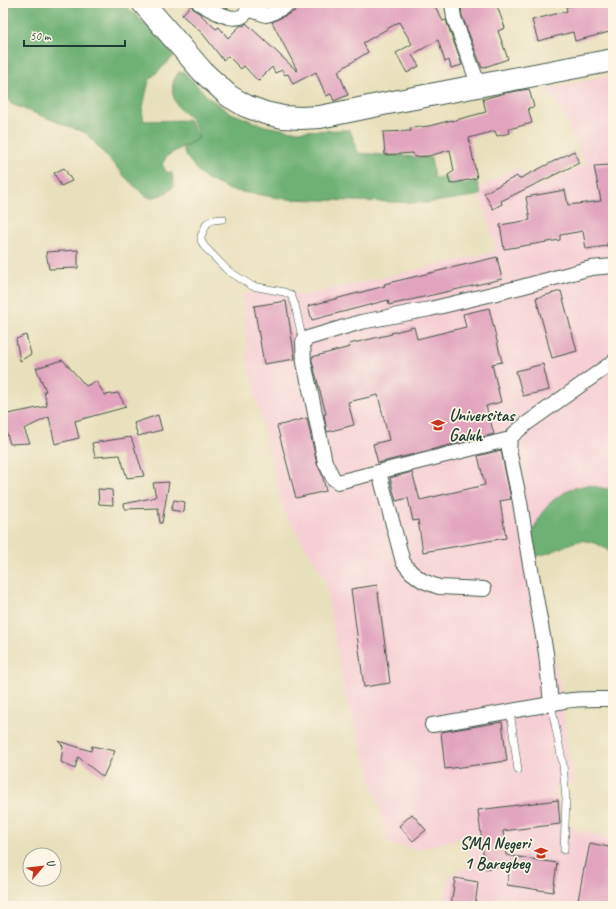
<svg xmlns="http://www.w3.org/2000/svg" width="616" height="909" viewBox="0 0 616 909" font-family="Caveat,sans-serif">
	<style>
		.built { fill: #f6cfd6 }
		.green { fill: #89ce87; stroke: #54865e }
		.forest { fill: #6eb174; stroke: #467754 }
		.building { fill: #e1a3be }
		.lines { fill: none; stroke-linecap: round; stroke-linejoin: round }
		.lane-casing { stroke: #3d5548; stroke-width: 8 }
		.street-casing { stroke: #3d5548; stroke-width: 16 }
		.highway-casing { stroke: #3d5548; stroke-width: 24 }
		.lane { stroke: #fff; stroke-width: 7 }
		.street { stroke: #fff; stroke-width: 14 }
		.highway { stroke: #fff; stroke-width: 22 }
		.labels { text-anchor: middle; stroke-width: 3.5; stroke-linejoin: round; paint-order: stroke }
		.poi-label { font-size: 17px; font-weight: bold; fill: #1f3d34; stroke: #fcf5e5; text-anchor: start }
	</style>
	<rect width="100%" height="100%" fill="#fcf5e5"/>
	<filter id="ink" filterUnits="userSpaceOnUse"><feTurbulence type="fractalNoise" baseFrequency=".025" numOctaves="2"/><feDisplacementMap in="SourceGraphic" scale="8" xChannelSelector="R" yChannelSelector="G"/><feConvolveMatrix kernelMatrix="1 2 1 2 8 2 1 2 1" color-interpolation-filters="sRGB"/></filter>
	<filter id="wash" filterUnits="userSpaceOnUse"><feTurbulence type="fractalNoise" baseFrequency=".012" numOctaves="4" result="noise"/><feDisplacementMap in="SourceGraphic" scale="16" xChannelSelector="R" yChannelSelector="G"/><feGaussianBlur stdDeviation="0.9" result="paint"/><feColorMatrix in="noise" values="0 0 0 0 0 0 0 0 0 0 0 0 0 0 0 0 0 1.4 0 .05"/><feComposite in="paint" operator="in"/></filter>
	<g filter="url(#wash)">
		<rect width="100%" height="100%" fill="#e8e0bc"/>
		<path class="built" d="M613,75v410l-6,4 -19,-4 -57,60 5,11 24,132 13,95 -18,5 3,12 3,23h9l4,6 39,11v66h-170l6,-31 22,-9 -4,-30 -50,14 -29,-7 -8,-35 -35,-113 -20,-116 -42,-69 -35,-145 -6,-71 43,-3 18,5 194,-45 -19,-63 40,-21 14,22 54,-25 -30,-63 -9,-12z"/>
		<path class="green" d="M504,901l38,5h-39z"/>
		<g class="forest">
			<path d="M3,3h119l39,35 13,18 -25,24 -7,31 2,10 45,-1 9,18 -31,18 -5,8 4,8 6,1c0,3 2,7 2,10 -1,10 -17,13 -24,15l-8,-5 -16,-15 -40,-45 -75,-29 -8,-18z"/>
			<path d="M179,72h5l25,26 22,15 34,13 28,5 57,-1 8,23 73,5 3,20 26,-3 2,9 15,-2 4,13 -54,8 -141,-4 -56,-9 -28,-14 -17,-21 -2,-7 16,-10c-2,-5 -5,-16 -9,-20 -2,-3 -5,-4 -7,-6 -11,-10 -15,-28 -4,-40z"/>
			<path d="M588,485l19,4 6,-4v72c-3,-6 -8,-9 -14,-12 -21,-10 -29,0 -48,7 -5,2 -10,3 -15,4l-5,-11 1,-11 9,-20 11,-13 18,-12z"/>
		</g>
		<g id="blocks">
			<g class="building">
				<path d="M299,3h134l10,18 3,-1 16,45 -11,3 -2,-8 -4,2 -7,-22 -26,15 7,11 -12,7 -11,-20 16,-9 -13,-22 -36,21 5,9 -30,19 10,24 -14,6 -3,-7 -5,2 -10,-24 -23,12 -5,-10 -3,1 -3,-5 -7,3 -3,-6 -14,14 -14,-15 -3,3 -13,-13 -5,4 -20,-26 -21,-19 9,-10 3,5 5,3 17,16 3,-2 9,11 12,-12 2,-1 2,1 2,-3 52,49 -26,-50 23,-11 3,-4z"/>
				<path d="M461,3h35l9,25 -7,3 10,28 -26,9 -20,-52z"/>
				<path d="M583,3h26l4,18v10l-38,10 -2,-9 -35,9 -6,-21 35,-9 -1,-4z"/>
				<path d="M529,89l5,18 -6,1 4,15 -23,6 1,4 -13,3 -2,-5 -26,7 8,40 -27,6 -2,-9 6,-4 -4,-21 -21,6 -15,1 -1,-4 -28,2 -2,-23 28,-1 -1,-3 19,-2 23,-6v1l34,-9 -3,-13 22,-6z"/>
				<path d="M574,151l5,12 -78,38 1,3 -9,5 -9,-16 33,-17 2,3z"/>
				<path d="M613,165v77l-6,1v3l-21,3 -3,-18 -23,4v5l-56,9 -4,-24 30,-5 -4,-23 39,-7 3,15 33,-4 -7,-35z"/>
				<path d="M64,168l8,13 -11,5 -7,-13z"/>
				<path d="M78,250v18l-29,1 -3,-17z"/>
				<path d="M497,257l5,22 -113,26 -1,-5 -76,20 -4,-14 77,-20 -1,-2z"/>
				<path d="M561,291l16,60 -25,7 -16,-60z"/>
				<path d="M286,301l9,58 -31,5 -10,-58z"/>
				<path d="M489,308l13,54 -10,2 9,38 -15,4 8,28 -116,29 -5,-19 16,-4 -11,-45 -30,7 6,23 -27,7 -3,-18h2l-14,-53v-4l38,-10 -1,-3 43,-10 -1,-1 23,-6 3,12 49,-12 -3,-13z"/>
				<path d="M26,335l5,19 -11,7 -4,-22z"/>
				<path d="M63,360l23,26 10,-5 9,14 13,-2 8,14 -51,14 4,17 -24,6 -6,-27 -25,12 6,14 -20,1 -7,-23v-6l44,-9 -3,-15h2l-10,-23z"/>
				<path d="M543,364l6,26 -26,6 -7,-25z"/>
				<path d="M158,415l4,15 -24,6 -4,-13z"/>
				<path d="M307,418l10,46 5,10 4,17 -30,7 -19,-72z"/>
				<path d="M131,437l13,39 -17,2 -7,-23 -25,2 -3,-14z"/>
				<path d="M501,450l10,49 -11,2 6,37 -83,14 -5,-32 -5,1 -5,-23 -12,3 -6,-23 22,-6 8,28 65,-15 -7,-29z"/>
				<path d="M169,482l-7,41h-2l-2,-15 -33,1 -1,-5 32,-7 -3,-14z"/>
				<path d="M98,489l14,1 1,15 -14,-1z"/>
				<path d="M174,500l11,2 -1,10 -13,-2z"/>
				<path d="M377,585l13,98 -26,4 -13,-98z"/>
				<path d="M502,722l5,39 -62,8 -4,-37z"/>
				<path d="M58,741l33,10 1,-5 23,5 -12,26 -25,-20 -3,12 -14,-7 2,-16z"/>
				<path d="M558,800l2,24 -57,7 3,24 51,8 -4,29 -46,-7 3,-20 -24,4 -5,-27h1l-4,-32z"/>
				<path d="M412,814l14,16 -13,11 -14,-15z"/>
				<path d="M590,843l23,5v58h-36l7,-38h1z"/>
				<path d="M455,878l23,4 -3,24h-24z"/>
			</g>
		</g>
	</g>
	<g filter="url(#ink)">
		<use href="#blocks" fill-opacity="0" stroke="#3d5548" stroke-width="1"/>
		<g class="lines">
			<defs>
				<g id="lane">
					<path d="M223,219l-10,1 -6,3 -6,13v4l3,6 23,24 25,16 32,6 7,3 4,10 8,37"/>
					<path d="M551,704l12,61 3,34 -2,51"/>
					<path d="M510,711l8,59"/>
				</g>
				<g id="street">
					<path d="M199,3c14,8 47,29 50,0"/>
					<path d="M452,3l2,15 25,68"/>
					<path d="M248,9l18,6 4,-1 21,-11"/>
					<path d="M510,439l-172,43 -5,-4 -8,-16 -15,-73 -6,-26 -1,-21 5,-4 53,-16 69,-13 91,-22 70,-19 22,-2"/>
					<path d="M379,472l24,90 8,10 12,9 16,6 45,2"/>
					<path d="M551,704l-5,-51 -18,-100 -8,-51 -11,-52 1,-11 5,-6 11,-9 87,-62"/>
					<path d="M432,725l119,-21c20,-6 41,-5 62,-5"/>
				</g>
				<path id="highway" d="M143,3l60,69 26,24 17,10 19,7 18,4 17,1 20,-1 68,-14 225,-43"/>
			</defs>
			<use href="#lane" class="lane-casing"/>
			<use href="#street" class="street-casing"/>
			<use href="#highway" class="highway-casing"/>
			<use href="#lane" class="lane"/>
			<use href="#street" class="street"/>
			<use href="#highway" class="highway"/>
		</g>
	</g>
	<defs>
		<symbol id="university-bare" viewBox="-9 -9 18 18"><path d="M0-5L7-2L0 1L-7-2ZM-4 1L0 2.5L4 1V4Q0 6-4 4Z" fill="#c8321e" stroke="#fcf5e5" stroke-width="2.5" paint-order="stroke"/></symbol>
		<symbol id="school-bare" viewBox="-9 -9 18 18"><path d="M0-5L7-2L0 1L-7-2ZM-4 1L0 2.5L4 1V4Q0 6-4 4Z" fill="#c8321e" stroke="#fcf5e5" stroke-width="2.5" paint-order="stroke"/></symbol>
	</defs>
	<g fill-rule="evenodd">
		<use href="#university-bare" x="428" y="415" width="20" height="20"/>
		<use href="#school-bare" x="531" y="843" width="20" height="20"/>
	</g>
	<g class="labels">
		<g class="poi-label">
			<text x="449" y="421">Universitas<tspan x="449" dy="20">Galuh</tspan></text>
			<text x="530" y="849" text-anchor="end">SMA Negeri<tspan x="530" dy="20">1 Baregbeg</tspan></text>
		</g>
	</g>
	<rect width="616" height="909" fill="none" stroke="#fcf5e5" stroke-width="16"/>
	<g transform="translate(42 867) rotate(62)"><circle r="19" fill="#fcf5e5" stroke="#a4ab9e"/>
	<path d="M0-3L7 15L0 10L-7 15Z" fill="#c8321e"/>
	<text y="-6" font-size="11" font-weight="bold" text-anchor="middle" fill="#1f3d34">U</text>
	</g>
	<path d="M24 40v6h101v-6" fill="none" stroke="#1f3d34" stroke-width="2"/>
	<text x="30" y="40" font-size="12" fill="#1f3d34" stroke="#fcf5e5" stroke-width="3" paint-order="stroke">50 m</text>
</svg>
